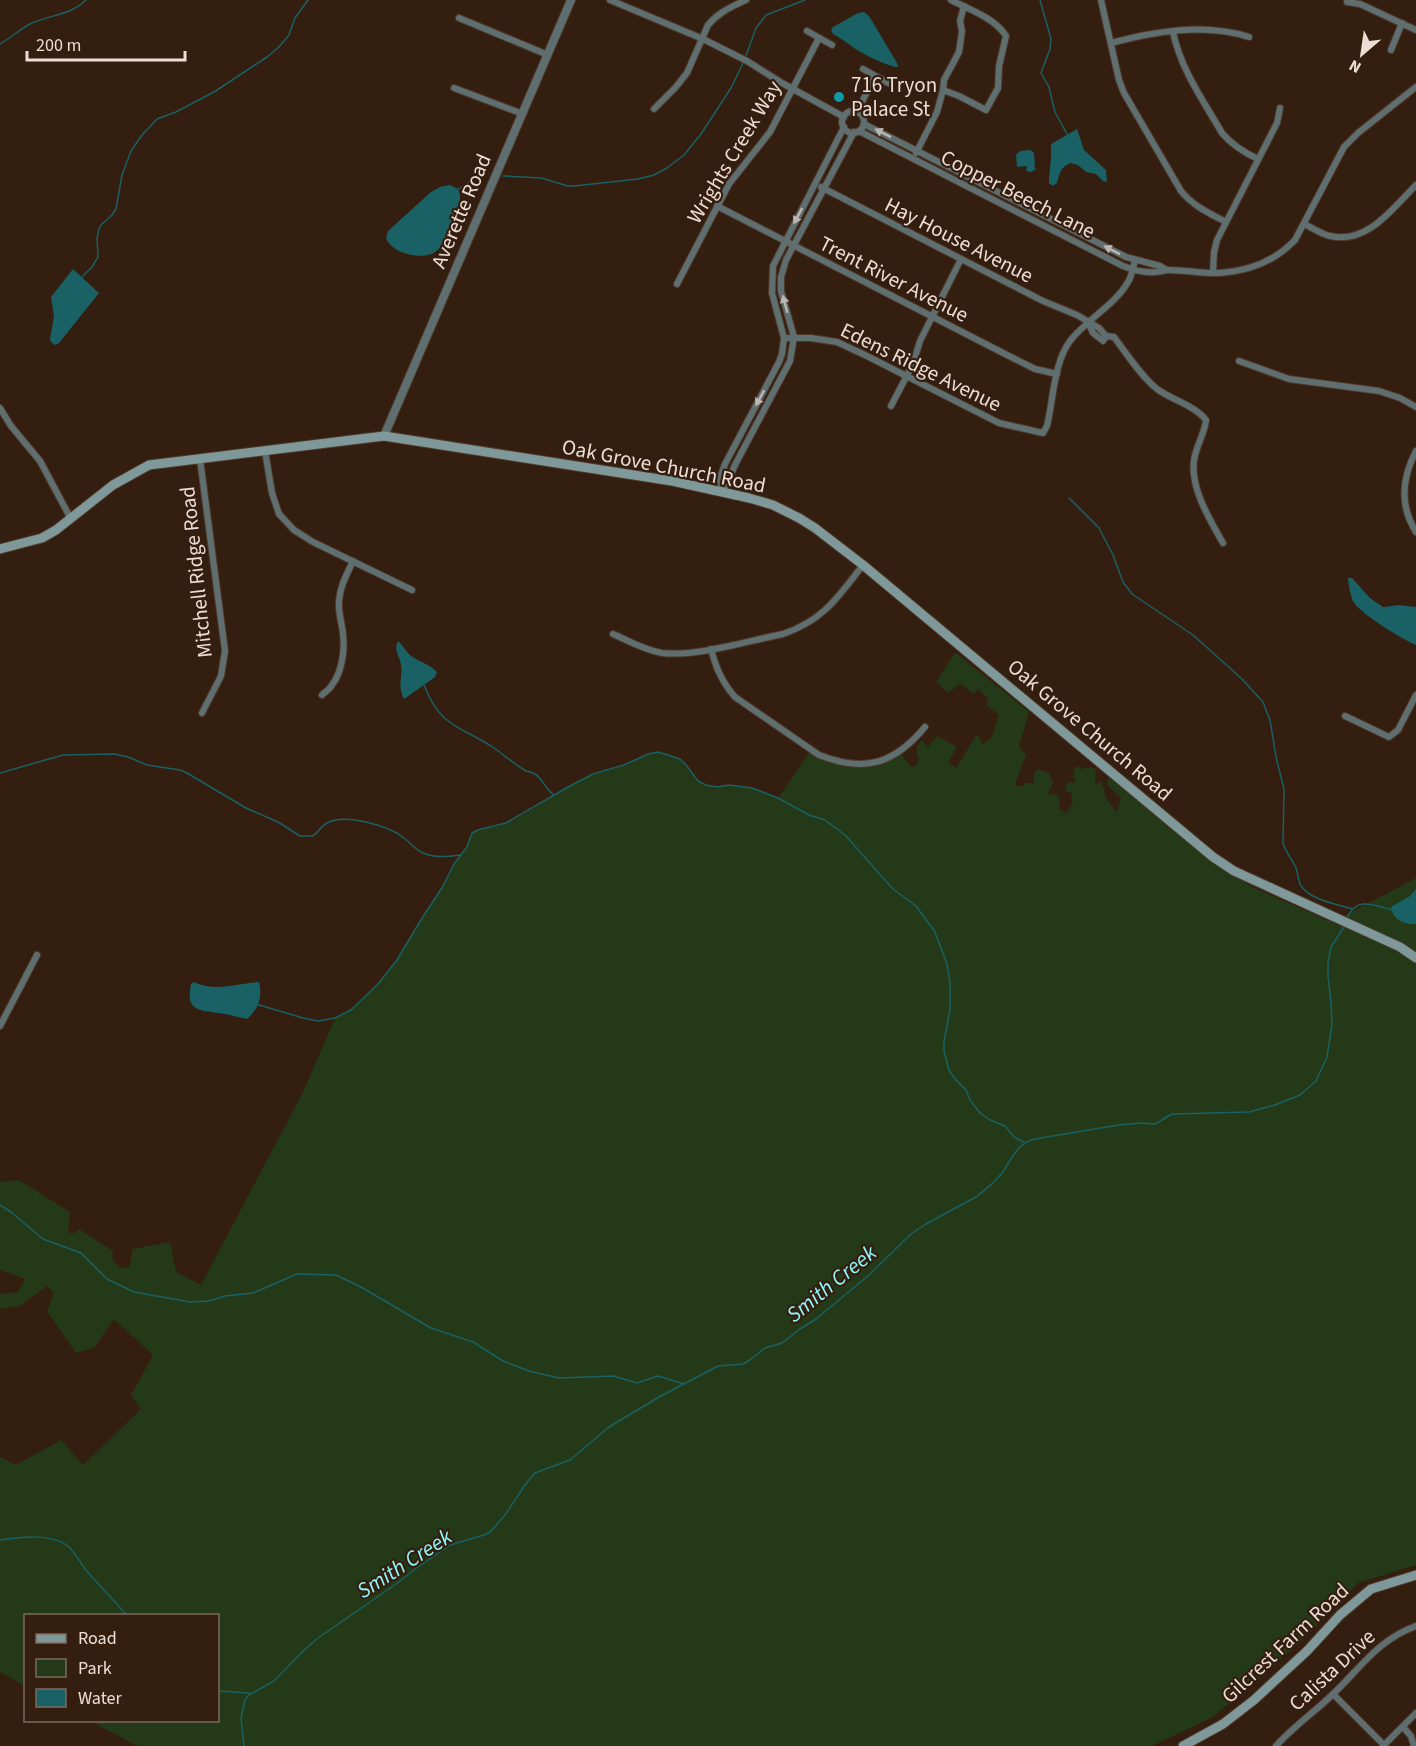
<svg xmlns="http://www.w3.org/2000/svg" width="1416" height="1746" viewBox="0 0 1416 1746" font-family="'Source Sans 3',sans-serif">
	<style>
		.green { fill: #243917 }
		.water { fill: #196164 }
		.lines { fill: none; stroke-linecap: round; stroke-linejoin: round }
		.stream { stroke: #196164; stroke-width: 1.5 }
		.minor-casing { stroke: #4e392b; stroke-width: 8 }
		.tertiary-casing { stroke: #4e392b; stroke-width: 10 }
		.secondary-casing { stroke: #4e392b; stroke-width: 11 }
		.minor { stroke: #5f6e6f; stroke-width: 6 }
		.tertiary { stroke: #5f6e6f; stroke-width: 8 }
		.secondary { stroke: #7f989a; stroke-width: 9 }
		.oneway { fill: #bbb6b1 }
		.culture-dot { fill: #0f9aa8; stroke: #341e10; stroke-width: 2 }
		.labels { text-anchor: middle; stroke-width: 4.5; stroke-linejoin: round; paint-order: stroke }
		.poi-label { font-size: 21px; fill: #edddd4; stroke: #341e10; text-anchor: start }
		.street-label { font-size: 21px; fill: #edddd4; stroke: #341e10 }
		.water-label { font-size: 22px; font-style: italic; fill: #8ef8fb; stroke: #341e10 }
	</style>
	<rect width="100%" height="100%" fill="#341e10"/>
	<g class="green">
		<path d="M955,652l74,60 -10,34 7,9 -11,29 7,3 3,-4h9v-10l4,-4 11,4 4,10 -5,11 3,2 2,-3 6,3 1,13 6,4 7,-10 -2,-4 1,-6 -7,-2v-2l3,-7 6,1 2,-4 -4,-2 2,-4h2l-3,-3v-1l5,-3 4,4 1,-2 9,-1 4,3 -1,11 2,3 3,-3 5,9 -1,2 3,8 10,12 4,-14 -14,-13 2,-11 92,79 49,33 138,61 24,13 4,4v601l-58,18 -63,64 -82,70 -61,29h-1015l-47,-25 128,-1v-104h-192l-1,70 -25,-14v-215l16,8 45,-25 22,25 58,-56 -10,-14 22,-40 -39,-36 -20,29 -18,5 -29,-42 7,-18 -7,-7 -27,20 -20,3v-15l18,-2 7,-13 -25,-9v-88l19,-2 51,32 -2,19 4,3 7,-5 34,22 -1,8 7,8 10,1 4,-19 37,-7 6,30 25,13 103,-195 31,-72 16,-8 27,-26 11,-13 54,-85 11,-22 13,-17 5,-14c11,-5 23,-5 35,-10 24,-11 47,-29 71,-42 16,-8 32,-10 48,-16 11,-5 22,-14 34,-13 28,2 28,28 47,33 8,3 14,0 22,0 18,0 33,6 49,13l33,-48 8,5 42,9 38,-12 13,15 4,-1 3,-7 -2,-3v-10l5,-6 6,7 9,-11 20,11 -9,16 8,5 21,-34 6,10 9,-7 7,-22 -13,-10 2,-7 -10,-9 -4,5 -14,-10 -12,9 -12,-11z"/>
		<path d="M1416,878v75l-63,-30 1,-3 -10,-4z"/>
	</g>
	<g class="water">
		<path d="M864,12l5,4 28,47 1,4h-3c-14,-4 -28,-11 -41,-19 -7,-5 -13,-10 -21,-14l-2,-4 2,-3 25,-14z"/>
		<path d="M1077,129l7,21 22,20 1,12 -4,-1 -7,-7 -10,-2 -8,-7 -8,-2c-9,4 -11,11 -13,20l-4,3 -4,-3v-4l2,-22v-13z"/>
		<path d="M1030,150l4,3 1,12 -1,1 2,3 -5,3 -5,-1 1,-5 -10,1 -1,-12 4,-4z"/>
		<path d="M450,185l8,4c8,15 -9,53 -23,63 -13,9 -44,1 -49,-14l2,-7 43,-39 9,-5z"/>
		<path d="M73,269l26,24 -40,50 -4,2 -4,-3 -1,-3 4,-23 -3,-19z"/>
		<path d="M1348,578h4l18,20 13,9h2l13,-2 18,2v38c-14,-6 -56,-31 -63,-44 -2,-3 -5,-19 -5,-23z"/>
		<path d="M398,641c5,4 8,11 13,15 9,6 18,8 26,16l-2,5 -31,22c-7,-15 -1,-21 -3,-34 -1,-9 -8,-15 -3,-24z"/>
		<path d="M1416,889v35c-12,1 -23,-4 -25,-17l19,-11z"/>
		<path d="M194,982c19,10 44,2 65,0 4,14 -1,28 -12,37 -10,-2 -20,-5 -29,-6 -22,-3 -32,-3 -27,-29z"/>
	</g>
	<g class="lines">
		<g class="stream">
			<path d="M1040,0l11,39 -1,10 -9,24 8,14 6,25 12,22"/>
			<path d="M0,44c11,-6 21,-16 32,-21 18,-8 39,-8 54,-23"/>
			<path d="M746,56l10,-28 10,-13 39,-15"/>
			<path d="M503,176l38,2 27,8h6l64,-7 16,-4 13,-7 17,-13 17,-21 30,-46 13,-27"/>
			<path d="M457,190l15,-10 13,-6"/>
			<path d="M82,277l10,-10 6,-10 -1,-19 2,-9 2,-4 11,-10 4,-6 6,-34 9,-24 11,-16 15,-16 19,-7 38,-20 53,-35 12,-10 10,-12 6,-17 13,-18"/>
			<path d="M1069,498l30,30 14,27 10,27 9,12 61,41 49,44 21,23 7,18 6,37 8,32 -1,54c3,10 9,16 13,25 2,6 2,12 5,18 10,14 35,18 51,23"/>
			<path d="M424,685c16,41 33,40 67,61 12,8 23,18 35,25 3,1 6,1 9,3 8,5 10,15 19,21"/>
			<path d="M0,773l63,-18 51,-1 14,3 19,8 33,5 7,3 59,35 32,14 22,14h13c5,-4 9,-10 14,-13 19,-10 62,3 77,15 7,5 11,12 19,15 11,5 25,4 37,2"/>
			<path d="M1347,918c10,-22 26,-13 45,-8"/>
			<path d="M256,1004l47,14 15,3 17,-3 16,-8 27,-26 19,-24 22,-37 24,-37 11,-22 13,-17 5,-14 6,-3 28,-7 62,-36 25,-13 31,-9 24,-11 10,-2 22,7 7,7 11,15 8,4 11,2 12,-2 23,3 26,10 31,17 16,5 20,15 48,54 23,17 19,26 12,32 3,18v28l-6,32v9l5,19 6,9 11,11 4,10 10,13 10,7 15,6 10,12 9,4"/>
			<path d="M0,1205l11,7 32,27 38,14 26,26 27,13 56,10 19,-1 16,-5 28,-3 44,-19 39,1 25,12 70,41 42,14 30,19 26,10 30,7 54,-2 24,7 21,-7 26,8"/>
			<path d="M0,1540c20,-3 53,-7 69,7 7,7 11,15 17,23 13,16 28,29 41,46"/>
			<path d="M218,1691l31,2"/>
			<path d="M244,1746l-3,-28 4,-18 4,-5 25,-14 30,-31 14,-12 78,-54 22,-17 32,-22 34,-10 6,-3 15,-17 20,-30 10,-12 35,-13 39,-33 50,-30 59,-31 25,-2 7,-4 15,-12 17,-5 18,-14 16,-10 53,-44 42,-41 15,-10 50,-27c9,-7 19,-15 26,-24 10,-14 15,-30 33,-34l84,-14 22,-2 14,1 17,-10 77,-2 26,-7 25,-10 16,-14 11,-24 5,-33 -1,-21 -3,-27v-13l3,-16 13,-20"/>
		</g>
		<defs>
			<g id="minor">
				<path d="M610,0l93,39 44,22 35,22 62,34"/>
				<path d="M1101,0l18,80 5,13 57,98c12,15 28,22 45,31"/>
				<path d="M1347,2l13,2 56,26"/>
				<path d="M459,18l89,37"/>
				<path d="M807,31l25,14"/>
				<path d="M1173,32c8,38 30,68 49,101 10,12 21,19 36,26"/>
				<path d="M1111,43c45,-12 93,-20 138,-6"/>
				<path d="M1391,50l11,-27"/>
				<path d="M863,69l25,14"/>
				<path d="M454,88l69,26"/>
				<path d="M943,90l16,6 27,14 12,-22 1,-22 7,-30c-11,-18 -36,-26 -55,-36"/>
				<path d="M654,109l21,-21 12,-15 21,-48c11,-13 23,-18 38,-25"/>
				<circle cx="853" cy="122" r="11"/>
				<path d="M857,112l18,-36"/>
				<path d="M864,124l262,133 34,9 7,4"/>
				<path d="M859,131l264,135c10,4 21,7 32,6 5,0 9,-2 14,-2 17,0 34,4 51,3 30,-2 55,-12 75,-33l49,-93 14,-14 58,-46"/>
				<path d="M916,153l21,-41 6,-22 1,-10 15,-28 3,-21 -2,-10 4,-15"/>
				<path d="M821,187l222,114 34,14 22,13 7,8 -3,5 -10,-8 -5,-11"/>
				<path d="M717,206l290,149 28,14 22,5"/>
				<path d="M1304,224c9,4 17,10 26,12 37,9 63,-28 86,-51"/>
				<path d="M1213,273l1,-21 3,-12 60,-117 3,-15"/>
				<path d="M677,284l52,-100 41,-52 49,-94"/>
				<path d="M1106,336l8,1c13,17 26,38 43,52 15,11 37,16 49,31 -1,13 -10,26 -12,40 -4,28 16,60 29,83"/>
				<path d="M784,338h27l26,4 28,13 134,68 44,10 4,-7c6,-25 7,-64 23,-85 16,-21 45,-36 58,-59 4,-6 5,-15 7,-22"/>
				<path d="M1239,361l50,18 90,12 21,7 16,9"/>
				<path d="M891,406l22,-42 7,-23 41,-82"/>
				<path d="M0,408l11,18 29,35 31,58"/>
				<path d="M265,451l7,42 7,21 15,16 19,12 99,48"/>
				<path d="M1416,451c-14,27 -17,54 0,81"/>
				<path d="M200,459l25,192 -4,25 -19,37"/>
				<path d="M722,491l-2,-13 5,-14 54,-102 3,-8 2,-16 -12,-45 1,-27 71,-139"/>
				<path d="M722,491l5,-7 8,-19 55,-104 4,-24 -13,-46v-14l5,-17 68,-128"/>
				<path d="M613,634c16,7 31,16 49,19 35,4 85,-12 121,-19 41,-14 55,-37 80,-69"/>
				<path d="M711,649c5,19 11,33 24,48l84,58c46,18 75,9 106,-28"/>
				<path d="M322,695c3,-3 8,-6 10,-10 10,-13 13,-35 11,-51 -1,-11 -5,-21 -4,-33 1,-15 8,-27 14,-40"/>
				<path d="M1345,716l44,21 9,-7 18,-35"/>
				<path d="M0,1026l37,-71"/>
				<path d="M1333,1694l51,51"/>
				<path d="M1403,1727l8,9 3,10"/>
				<path d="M1276,1746c16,-18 37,-33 55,-50 29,-27 46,-56 85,-70"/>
				<path d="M1383,1746l33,-33"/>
			</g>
			<path id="tertiary" d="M384,436l187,-436"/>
			<g id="secondary">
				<path d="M0,549l42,-11 14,-8 57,-45 36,-20 235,-29 288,45 77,17 24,7 26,13 16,10 48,37 350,292 21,14 166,76 16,11"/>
				<path d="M1183,1746l40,-22 31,-24 53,-49 33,-36 31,-26 45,-14"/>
			</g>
		</defs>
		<use href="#minor" class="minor-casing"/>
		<use href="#tertiary" class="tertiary-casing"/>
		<use href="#secondary" class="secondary-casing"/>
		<use href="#minor" class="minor"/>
		<use href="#tertiary" class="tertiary"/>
		<use href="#secondary" class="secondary"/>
	</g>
	<defs><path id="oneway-solid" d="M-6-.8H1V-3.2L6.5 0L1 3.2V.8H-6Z" transform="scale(1.5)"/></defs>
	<g class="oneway">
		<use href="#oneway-solid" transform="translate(883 133) rotate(-153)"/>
		<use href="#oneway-solid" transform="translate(798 216) rotate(118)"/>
		<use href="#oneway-solid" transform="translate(1112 250) rotate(-153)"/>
		<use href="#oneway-solid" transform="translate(785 304) rotate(-105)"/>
		<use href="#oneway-solid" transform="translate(760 398) rotate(118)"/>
	</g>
	<circle class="culture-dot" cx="839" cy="97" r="6"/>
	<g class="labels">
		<g class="poi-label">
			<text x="851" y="92">716 Tryon<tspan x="851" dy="24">Palace St</tspan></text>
		</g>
		<g class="street-label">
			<text transform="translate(734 152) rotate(-59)" y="7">Wrights Creek Way</text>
			<text transform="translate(1018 194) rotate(27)" y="7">Copper Beech Lane</text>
			<text transform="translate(461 211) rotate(-67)" y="7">Averette Road</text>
			<text transform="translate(959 240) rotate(27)" y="7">Hay House Avenue</text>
			<text transform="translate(894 279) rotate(27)" y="7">Trent River Avenue</text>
			<text transform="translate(921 367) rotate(26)" y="7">Edens Ridge Avenue</text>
			<text transform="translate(664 466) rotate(11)" y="7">Oak Grove Church Road</text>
			<text transform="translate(196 572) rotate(-96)" y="7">Mitchell Ridge Road</text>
			<text transform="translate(1090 730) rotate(40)" y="7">Oak Grove Church Road</text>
			<text transform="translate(1285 1643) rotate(-43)" y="7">Gilcrest Farm Road</text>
			<text transform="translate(1332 1670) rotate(-43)" y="7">Calista Drive</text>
		</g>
		<g class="water-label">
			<text transform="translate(831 1283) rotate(-39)" y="8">Smith Creek</text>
			<text transform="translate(404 1563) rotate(-33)" y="8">Smith Creek</text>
		</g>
	</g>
	<rect x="24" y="1614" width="195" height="108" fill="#341e10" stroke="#7e6a5e" stroke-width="1.5"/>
	<rect x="36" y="1634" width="30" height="9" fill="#7f989a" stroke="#7e6a5e" stroke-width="1.5"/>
	<text x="78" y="1644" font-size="18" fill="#edddd4">Road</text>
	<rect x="36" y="1659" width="30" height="18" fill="#243917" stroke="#7e6a5e" stroke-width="1.5"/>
	<text x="78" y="1674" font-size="18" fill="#edddd4">Park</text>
	<rect x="36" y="1689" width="30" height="18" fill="#196164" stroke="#7e6a5e" stroke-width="1.5"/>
	<text x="78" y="1704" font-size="18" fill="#edddd4">Water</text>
	<g transform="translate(1362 54) rotate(209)" stroke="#341e10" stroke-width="4.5" paint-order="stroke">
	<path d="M0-4.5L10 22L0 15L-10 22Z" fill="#edddd4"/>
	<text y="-9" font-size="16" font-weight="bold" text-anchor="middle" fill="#edddd4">N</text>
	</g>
	<path d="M27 51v9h158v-9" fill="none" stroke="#edddd4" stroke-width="3"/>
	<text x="36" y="51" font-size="18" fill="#edddd4" stroke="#341e10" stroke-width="4.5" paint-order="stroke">200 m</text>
</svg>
